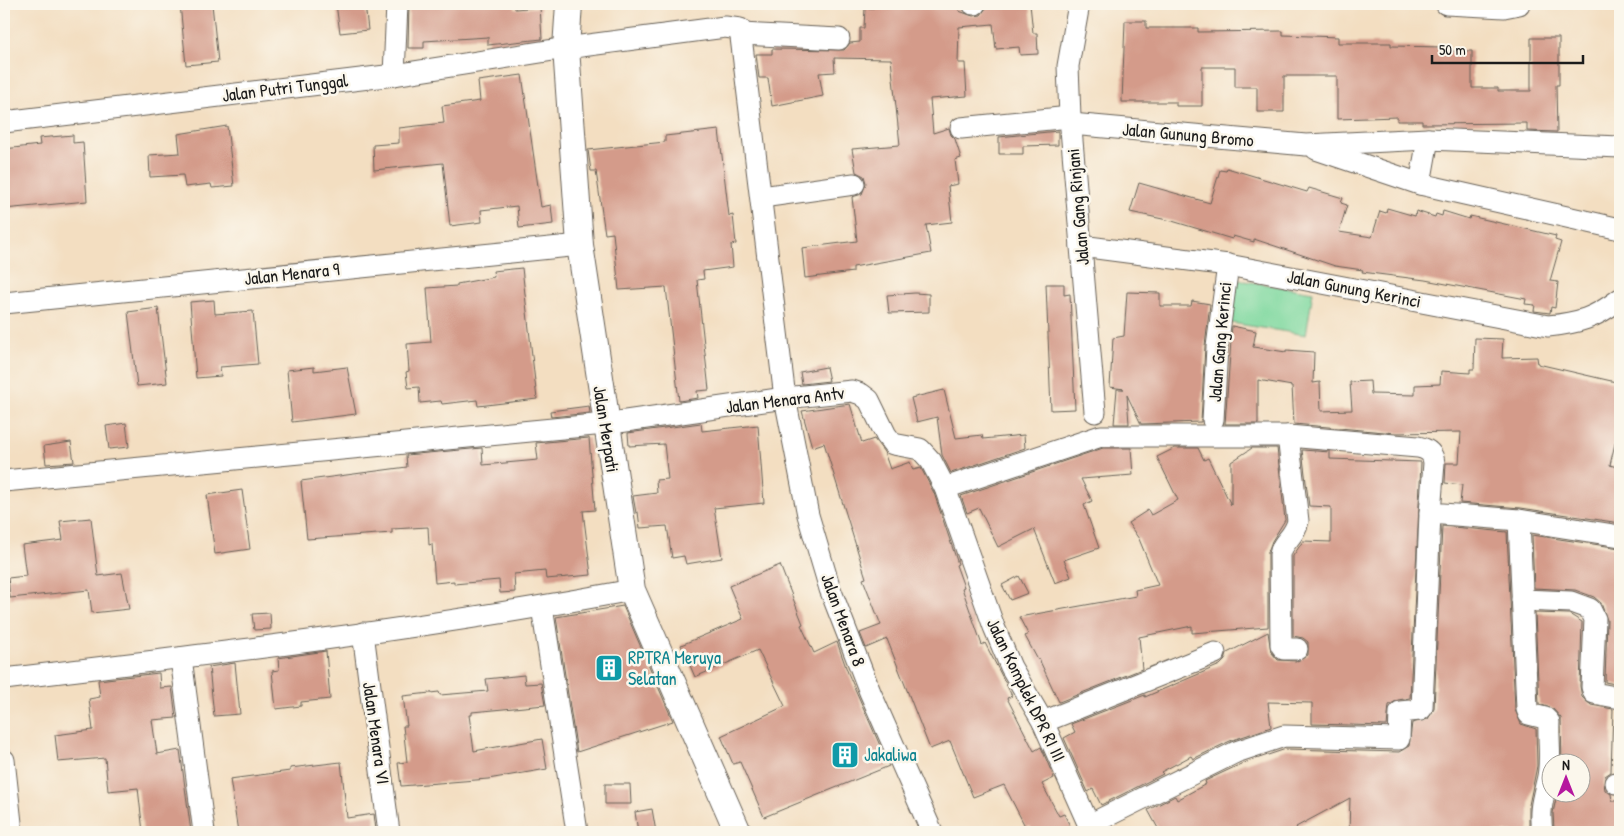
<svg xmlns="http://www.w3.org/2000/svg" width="1624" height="836" viewBox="0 0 1624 836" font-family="'Patrick Hand',sans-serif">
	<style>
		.green { fill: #7ed89f; stroke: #4d7a5e }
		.building { fill: #d49b8a }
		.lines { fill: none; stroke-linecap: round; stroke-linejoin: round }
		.minor-casing { stroke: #676056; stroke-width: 23 }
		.tertiary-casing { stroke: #676056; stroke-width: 28 }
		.minor { stroke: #fff; stroke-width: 21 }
		.tertiary { stroke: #fff; stroke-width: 26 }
		.labels { text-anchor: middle; stroke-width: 5; stroke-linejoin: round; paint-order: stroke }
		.street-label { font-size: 18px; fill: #1c1c1c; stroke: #fbf7ec }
		.culture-label { font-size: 18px; fill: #0d838f; stroke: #fbf7ec; text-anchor: start }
	</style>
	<rect width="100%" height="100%" fill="#fbf7ec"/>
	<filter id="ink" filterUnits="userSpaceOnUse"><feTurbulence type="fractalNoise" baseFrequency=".02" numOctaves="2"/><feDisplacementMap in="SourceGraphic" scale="10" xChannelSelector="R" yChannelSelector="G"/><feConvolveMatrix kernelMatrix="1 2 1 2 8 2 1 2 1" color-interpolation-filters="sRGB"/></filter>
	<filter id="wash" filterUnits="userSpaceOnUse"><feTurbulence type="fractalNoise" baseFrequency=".0096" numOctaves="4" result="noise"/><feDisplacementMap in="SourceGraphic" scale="20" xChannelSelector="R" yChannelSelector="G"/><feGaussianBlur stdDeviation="1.12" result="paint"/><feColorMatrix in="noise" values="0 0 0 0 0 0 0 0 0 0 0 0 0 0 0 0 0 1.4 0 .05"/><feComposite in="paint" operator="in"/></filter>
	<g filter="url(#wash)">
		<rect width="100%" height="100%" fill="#f3dec1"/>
		<path class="green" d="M1232,279l81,13 -7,43 -81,-13z"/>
		<g id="blocks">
			<g class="building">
				<path d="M180,4h32l6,58 -32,3z"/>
				<path d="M336,4h29l3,26 -28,3z"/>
				<path d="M409,4h106v5l25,-2 2,32 -54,6v-8l-64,4v7h-16z"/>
				<path d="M874,4h85v7l14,5 8,-1 5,-7h7v-2l37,-2 3,29h4l1,21 -18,1 -1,-8 -23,2 -3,-25 -34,3 -1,36h7l2,33 -37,3 3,34 16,-5 2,7 4,4 6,19 -6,2 3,24 -10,2 4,36 -26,3 5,28 -78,14v5l-48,6 -3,-30 55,-7 -5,-44 10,-3 4,-11 -2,-7 -8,-4 -4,-23 48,-4 -9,-86 -57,-1 1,14 -16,1 4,23 -51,10 -4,-28h-9l-3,-24h16v-5l72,1 6,-7 10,-1v-14h4l1,-20h9z"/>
				<path d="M1125,21h21v7h52v4l85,-1v4l55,2v6h53v3l53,1v4h28v37h26v3h33v-53h28v47h-3l1,47 -30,-1v-8l-105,1v-3h-25v-4l-60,2v-43h-53v36h-27v-25h-22v-20h-33v39h-26v-4h-54z"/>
				<path d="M522,75l19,132 10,-2 2,19 -34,4 -2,-22 -36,4 1,12 -32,4 -7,-63 -69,7 -1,-25 26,-2v-15l45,-5 -2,-17 38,-5 -2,-20z"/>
				<path d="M227,126l7,60 -22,2 -1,-4 -26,3 -2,-12 -33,2 -1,-22 31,-2 -2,-19z"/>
				<path d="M719,130l10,86 4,-1 3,29 -5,1 2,22 -30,4 1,8 -7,1 12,110 -12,1 1,7 -19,3 -13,-114 -47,3 -6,-57 -8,1 -9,-63h-5l-3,-21 77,-8v-6z"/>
				<path d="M1058,131v14l-35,1v8h-24v-17z"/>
				<path d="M73,135v8l10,-1 4,59 -83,8v-60l36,-4 -1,-7z"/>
				<path d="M1227,168l80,24 2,-4 34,10 -2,5 6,2 -8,27 33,5 8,-26 6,2 1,-5 28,8 1,-5 19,6 1,-3 6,2 1,-5 26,8 1,-3 86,20 -1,4 6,2 -11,39 8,1 -3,26 -4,-1 -1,6 -16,-2 1,-6 -10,-1 1,-5 -101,-19 -63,-8 1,-2 -28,-4 -81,-27v3l-21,-6 -1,3 -60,-18 -42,-9 9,-29 71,20 10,-33 6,1z"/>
				<path d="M522,268l15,131 -59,7 -1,-6 -35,4 -1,-3 -21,2 -1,-16 -11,1 -2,-16 3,-1 -2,-27 24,-2 -4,-54 30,-2v-2l37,-7 -1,-6z"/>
				<path d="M1046,284h18v11l6,-1 5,115 -24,1z"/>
				<path d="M1127,292l33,1v13h31l1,-5 18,3 -5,42 -4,76 -60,2 -14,-29 2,29h-15l3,-35h7l-14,-2 3,-49 11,-2z"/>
				<path d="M915,293l14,1v18l-40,1 -2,-18z"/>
				<path d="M214,300l1,14 38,-3 5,53 -38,3 1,9 -25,2 -6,-76z"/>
				<path d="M158,308l9,75 -30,3 -9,-74z"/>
				<path d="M1232,326l24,5 -3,16 33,5v-2l28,2 -1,31 7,-1 1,29 31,-1 -2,-28 20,-1 1,13 44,1v-10l25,-1 1,-13 29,2v-4h4l1,-31 28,1 -1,19 35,-1 1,7 82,19v39l-10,43 10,3v55l-99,-15 -61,-5 2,-18 -17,-2 1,-20h13l2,-31 -65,1 -102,-9 -2,-38 -34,-6v44h-33z"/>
				<path d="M314,367v4l33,-4 9,47 -64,8 -5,-52z"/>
				<path d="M826,367l3,14 -27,3 -2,-12z"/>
				<path d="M944,390l12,48 26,-3 1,4 41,-4 1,13 -74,25 -9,-18 -5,-38 -20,5 -6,-24z"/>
				<path d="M850,404l12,39 12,-4 10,13 6,17 20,-7 3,8 8,-2 13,25 24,71 -2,1 8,22 -2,1 20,57 3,-2 22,43 5,10 -5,2 27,53 7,-4 13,31 -12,6 17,32 5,-2 9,18h-46l5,-2 -2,-4 -4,2 -22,-43 -31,12 -23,-56 -20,8 -43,-110 -21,9 -6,-15 21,-8 -18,-46 3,-1 -42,-135 -12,4 -10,-36z"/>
				<path d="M589,406l1,7 -39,4 -1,-6z"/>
				<path d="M126,423l3,24 -20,2 -3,-23z"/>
				<path d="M701,423l1,8 56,-6 6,78 -50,5 8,50 -36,6 -2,-8 -12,2 -5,-32 -27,2 -2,-16 -2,1 -3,-17 24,-3 -1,-13 12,-1 -4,-35 -35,2 -1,-13z"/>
				<path d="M589,438l6,72 -12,1 8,64 -45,4 -1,-8 -31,3 1,18 -15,1 -1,-13 -45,4v-3l-19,2 -3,-39 -3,1 -1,-18 -36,2v4l-85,6 -6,-58 106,-14 -1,-12 76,-7 1,17 55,-5 -2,-17z"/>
				<path d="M71,442l3,20 -28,2 -2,-18z"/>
				<path d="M1103,448h28l2,27 -52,4 11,22 -8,4 15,43 -35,12 7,17 -16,6 -21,-54 -36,18 -19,-39 -12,5 -6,-17z"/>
				<path d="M1175,448h23l6,12 4,-2 23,47v-43l21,-14h25l8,72 -13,21 -4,11v75l-76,6v-7l-53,11 3,32 -83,33 -20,-43 -1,1 -13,-24 3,-2 -9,-17 117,-21 -1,-6 23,-5 -19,-46 -11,-16 20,-13 3,5 27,-15 -21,-43z"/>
				<path d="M1302,450l28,2v7l91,3 -11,236 -12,2 -9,5 -2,21 -75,-2v-21l-44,-1 3,25 -41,14 -37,18 -2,-3 -30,16 2,2 -62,31 -8,-16 -5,3 -24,-54 11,-6 -4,-8 74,-29v2l75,-32 5,-5 2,-7 41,-21 3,20 7,8 19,1 11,-6v-13l-5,-4 -10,-2v-80l10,-15 28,1v-35l-22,-1z"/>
				<path d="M242,490l8,59 -35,5 -8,-59z"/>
				<path d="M91,518l7,58 24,-3 7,36 -37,4 -3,-23 -79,8 -2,-20 18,-2 -4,-31 41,-5 -3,-19z"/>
				<path d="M1442,526l65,6 8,178 6,14 15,5 1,37 -8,39v27h-180l1,-34 -54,29 3,5h-139l-12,-22 27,-14 2,4 29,-16 -1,-3 36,-17 45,-15 113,3 10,-6 3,-23 16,-4 6,-10z"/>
				<path d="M1532,535l88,13v137l-15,-3 2,-62 -6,-17 -7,-6 -19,-7 -41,-2z"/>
				<path d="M780,565l23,59 -2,1 13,28 23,-11 11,31 41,93 -125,51 -24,-55 -7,2 -12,-28 64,-30 -27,-56 -63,27 -14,-32 62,-26 -14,-33z"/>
				<path d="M1019,576l9,17 -18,7 -8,-15z"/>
				<path d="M623,606l50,115 -96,31 -21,-135z"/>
				<path d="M270,613l1,16 -17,1 -2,-16z"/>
				<path d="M1535,613l34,1 13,8 -2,64 2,11 9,8 22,4 -2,63 -6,4 -1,7 1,7 6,4 1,7h8v31l-66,-3 -1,-16 4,-19h25v-30h-20l-1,-46 -8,-9 -14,-5z"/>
				<path d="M326,651l4,48 -29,3v4l-25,3 -4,-38 7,-1 -1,-12z"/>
				<path d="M235,663l5,51 -26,2 -5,-49z"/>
				<path d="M159,673l1,15 12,-1 4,31 -24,2 5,34 23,-4 11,82h-48l-5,-44 -30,3 -3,-33 -47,4 -3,-27 38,-5 -4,-31 11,-2 -2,-17z"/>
				<path d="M524,675l1,9 16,-1 4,22 -73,7v3h-3l5,36 68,-12 5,30 -59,10 -87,7 -3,-23 9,-1 -4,-36h4l-4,-30 36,-4 1,3 48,-4 -2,-12z"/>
				<path d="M341,762l6,56 27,-4 2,16 -138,2 -8,-53 60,-8v-3z"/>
				<path d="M605,784h25l1,20h-26z"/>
				<path d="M652,809l4,23h-18l-3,-20z"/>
			</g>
		</g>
	</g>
	<g filter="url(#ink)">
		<use href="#blocks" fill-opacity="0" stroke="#676056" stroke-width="1"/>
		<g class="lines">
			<defs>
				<g id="minor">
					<path d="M973,4h2"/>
					<path d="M1079,4l-11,62 2,51 25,295"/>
					<path d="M1446,4l58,3 15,-3"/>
					<path d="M742,34l97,5"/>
					<path d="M394,75l3,-71"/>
					<path d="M4,122l390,-47 172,-27 159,-21 15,2 45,369 23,117 22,74 40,103 62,140"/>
					<path d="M1071,124l235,21 122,-6 192,8"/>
					<path d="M961,128l109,-11"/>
					<path d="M1316,149l104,35 200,45"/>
					<path d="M1420,184l8,-45"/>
					<path d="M762,197l92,-13"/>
					<path d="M1081,246l147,19 320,61c31,-3 47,-8 72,-27"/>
					<path d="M4,303l576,-58"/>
					<path d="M1213,420l4,-73 11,-82"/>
					<path d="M1288,436l10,85c-4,18 -16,19 -18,34l1,90 3,4h13"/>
					<path d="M4,481l601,-57 180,-26 67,-7 9,3 8,6 17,35 7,9 27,5 11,12 14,27 49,139 17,40 32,55 49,110"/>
					<path d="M945,488l156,-52h187l130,11c10,2 15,6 16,16l-4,50 89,7 101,16"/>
					<path d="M1519,520l8,189 2,5 16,4 4,4c-1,18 3,42 -2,59 -5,21 -8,30 -5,51"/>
					<path d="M1522,600l49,2 19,7 5,10 -3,68 2,6 26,5"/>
					<path d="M542,607l35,225"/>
					<path d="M363,633l26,199"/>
					<path d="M181,658l23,174"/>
					<path d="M4,679c210,-25 420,-50 628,-89"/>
					<path d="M1043,722l172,-69"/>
					<path d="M4,760l8,72"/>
					<path d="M1616,783h4"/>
					<path d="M1089,825l147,-73 48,-16 115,3 1,-27 20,-2 2,-2 8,-195"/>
				</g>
				<path id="tertiary" d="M569,4l-3,44 14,197 52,345 106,242"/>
			</defs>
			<use href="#minor" class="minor-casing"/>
			<use href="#tertiary" class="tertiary-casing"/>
			<use href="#minor" class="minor"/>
			<use href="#tertiary" class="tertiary"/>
		</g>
	</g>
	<defs>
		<symbol id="building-square" viewBox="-11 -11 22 22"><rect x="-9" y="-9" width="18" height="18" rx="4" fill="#0f9aa8" stroke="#fbf7ec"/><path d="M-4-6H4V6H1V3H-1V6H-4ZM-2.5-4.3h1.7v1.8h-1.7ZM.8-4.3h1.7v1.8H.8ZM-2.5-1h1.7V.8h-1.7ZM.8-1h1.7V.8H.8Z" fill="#fff"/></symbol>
	</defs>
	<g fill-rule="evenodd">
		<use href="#building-square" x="593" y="652" width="32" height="32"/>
		<use href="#building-square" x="829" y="739" width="32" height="32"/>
	</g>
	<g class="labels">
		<g class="street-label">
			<text transform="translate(285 88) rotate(-7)" y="6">Jalan Putri Tunggal</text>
			<text transform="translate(1188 135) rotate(5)" y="6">Jalan Gunung Bromo</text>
			<text transform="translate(1078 207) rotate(-95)" y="6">Jalan Gang Rinjani</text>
			<text transform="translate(292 274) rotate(-6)" y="6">Jalan Menara 9</text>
			<text transform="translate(1354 289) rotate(11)" y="6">Jalan Gunung Kerinci</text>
			<text transform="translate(1220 342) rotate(-85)" y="6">Jalan Gang Kerinci</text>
			<text transform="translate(785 400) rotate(-7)" y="6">Jalan Menara Antv</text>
			<text transform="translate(606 429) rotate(81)" y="6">Jalan Merpati</text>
			<text transform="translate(843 620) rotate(70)" y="6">Jalan Menara 8</text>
			<text transform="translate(1026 690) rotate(64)" y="6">Jalan Komplek DPR RI III</text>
			<text transform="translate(376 733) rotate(82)" y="6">Jalan Menara VI</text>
		</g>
		<g class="culture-label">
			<text x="628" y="664">RPTRA Meruya<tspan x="628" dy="21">Selatan</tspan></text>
			<text x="864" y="761">Jakaliwa</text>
		</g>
	</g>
	<rect width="1624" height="836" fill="none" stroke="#fbf7ec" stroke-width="20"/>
	<g transform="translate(1566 778)"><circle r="24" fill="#fbf7ec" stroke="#a29f99"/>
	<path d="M0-4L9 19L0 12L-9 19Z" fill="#b5179e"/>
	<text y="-8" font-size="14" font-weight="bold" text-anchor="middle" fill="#1c1c1c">N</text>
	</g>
	<path d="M1432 55v8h151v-8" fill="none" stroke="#1c1c1c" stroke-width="2.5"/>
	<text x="1439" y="55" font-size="15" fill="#1c1c1c" stroke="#fbf7ec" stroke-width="4" paint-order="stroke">50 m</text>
</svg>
